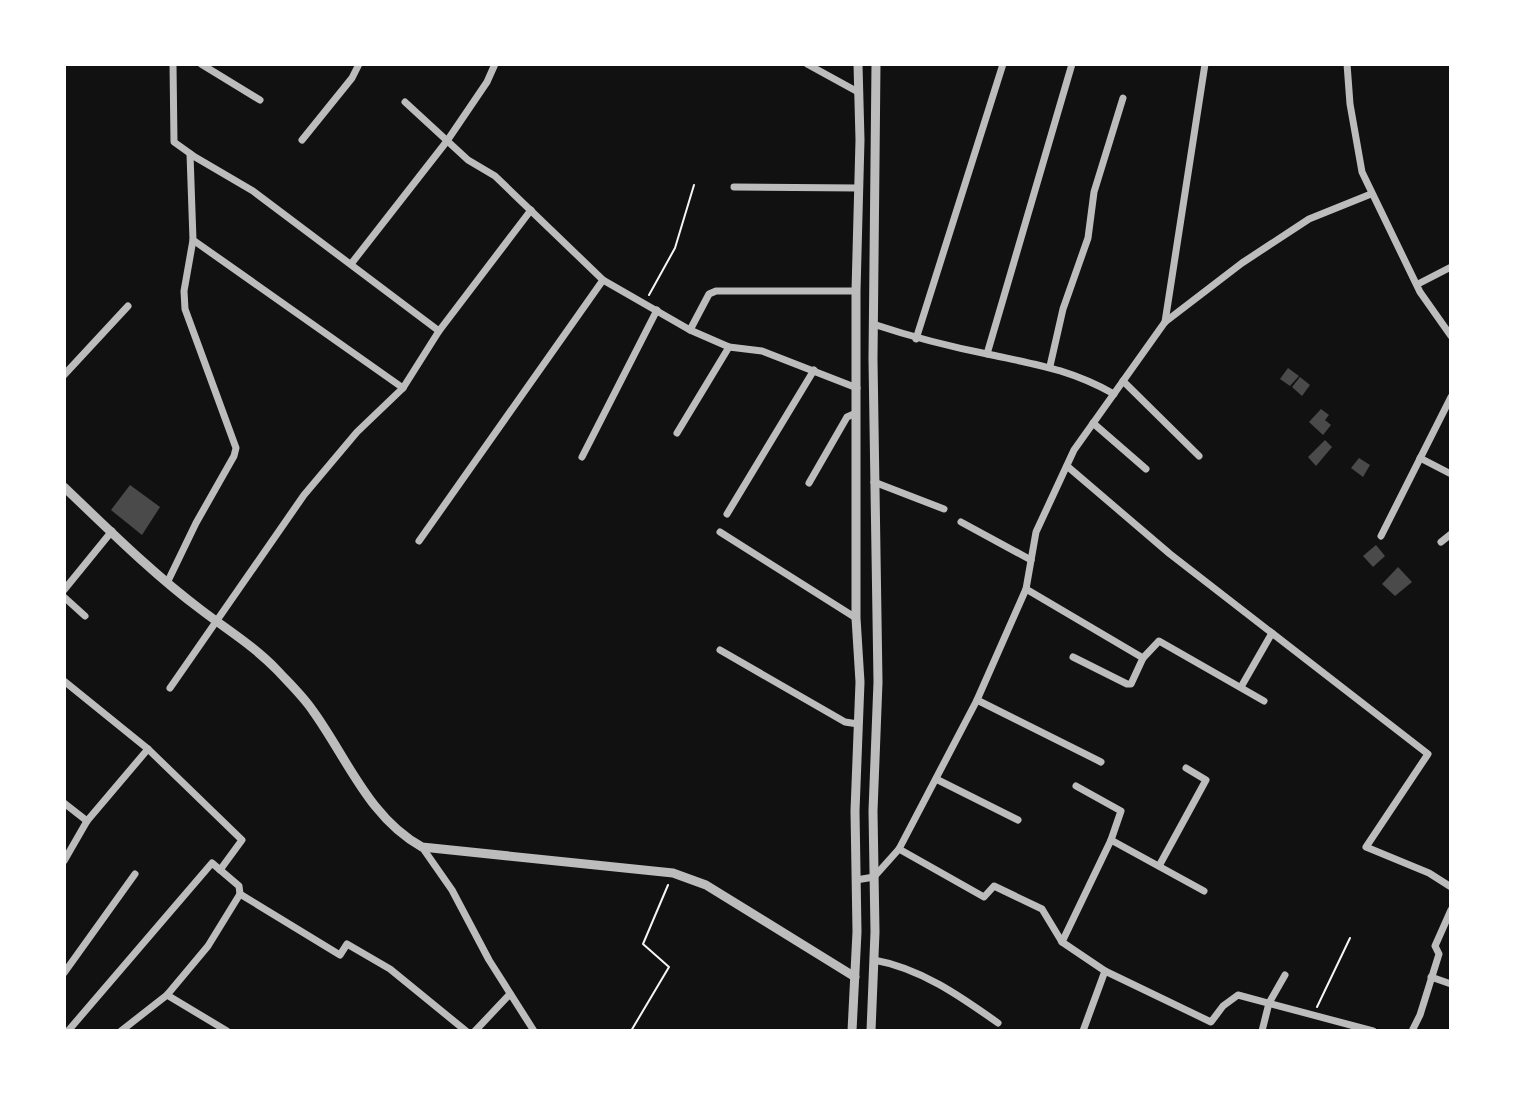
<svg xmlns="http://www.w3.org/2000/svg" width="1515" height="1095" viewBox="0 0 1515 1095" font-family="'PT Sans Narrow',sans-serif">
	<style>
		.building { fill: #4a4a4a }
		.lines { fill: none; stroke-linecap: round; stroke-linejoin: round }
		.path { stroke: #f5f5f5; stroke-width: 2 }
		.minor { stroke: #bcbcbc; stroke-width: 7 }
		.tertiary { stroke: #bcbcbc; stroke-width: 9 }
	</style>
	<rect width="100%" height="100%" fill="#111"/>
	<g class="building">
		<path d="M1288,368l11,8 -9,10 -10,-7z"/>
		<path d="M1300,377l10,8 -8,11 -10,-9z"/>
		<path d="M1321,409l8,6 -4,5 6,5 -8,10 -14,-13z"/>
		<path d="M1325,440l7,7 -16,19 -8,-9z"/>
		<path d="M1359,458l11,7 -7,12 -12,-9z"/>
		<path d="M130,485l30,22 -18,28 -31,-25z"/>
		<path d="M1376,545l9,11 -12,11 -10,-11z"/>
		<path d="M1398,567l14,15 -17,14 -13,-12z"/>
	</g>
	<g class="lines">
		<g class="path">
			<path d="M649,295l26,-47 19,-63"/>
			<path d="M1317,1007l33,-69"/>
			<path d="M631,1031l38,-64 -26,-23 25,-59"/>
		</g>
		<g class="minor">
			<path d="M173,64l1,78 21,15 58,34 186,140 92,-121"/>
			<path d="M201,64l59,36"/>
			<path d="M807,64l51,28"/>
			<path d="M1347,64l3,40 12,68 58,120 31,44"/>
			<path d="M405,102l63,58 27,16 108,104 87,50 39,17 33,4 95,37"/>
			<path d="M302,140l50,-62 7,-14"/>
			<path d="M190,154l3,86 210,148 36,-57"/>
			<path d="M734,187l125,1"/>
			<path d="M351,264l96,-123 40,-59 8,-18"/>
			<path d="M1418,284l33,-17"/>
			<path d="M1165,322l40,-258"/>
			<path d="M873,324c39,13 78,23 119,31 47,10 79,15 122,39"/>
			<path d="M690,330l19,-36 7,-3h140"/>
			<path d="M916,339l87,-275"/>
			<path d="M987,354l85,-290"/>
			<path d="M1050,366l13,-57 25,-71 6,-46 29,-94"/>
			<path d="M64,375l64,-69"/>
			<path d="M1123,381l76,75"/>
			<path d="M1093,423l53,46"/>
			<path d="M677,433l52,-86"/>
			<path d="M582,457l75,-147"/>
			<path d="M1420,458l31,16"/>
			<path d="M1067,466l103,88 258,200 -62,93 63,26 22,14"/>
			<path d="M874,482l70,27"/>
			<path d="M809,483l38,-66 9,-4"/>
			<path d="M727,514l87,-144"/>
			<path d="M961,522l70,38"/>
			<path d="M720,532l136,86"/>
			<path d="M1381,536l70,-139"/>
			<path d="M419,541l184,-261"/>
			<path d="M1441,542l10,-8"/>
			<path d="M168,581l28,-58 38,-67 2,-8 -51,-139 -1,-18 9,-51"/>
			<path d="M1026,589l117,69"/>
			<path d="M64,590l48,-59"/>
			<path d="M64,597l21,19"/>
			<path d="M720,650l125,72 13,2"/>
			<path d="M1073,657l54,27h4l12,-26 16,-17 105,60"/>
			<path d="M64,681l84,68 94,91 -22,30"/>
			<path d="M1241,687l31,-54"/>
			<path d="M170,688l134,-193 53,-63 46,-44"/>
			<path d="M977,700l124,62"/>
			<path d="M936,779l82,41"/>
			<path d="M1076,786l45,25 -10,29"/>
			<path d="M64,803l23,18"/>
			<path d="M422,847l30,43 37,70 45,71"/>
			<path d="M899,849l85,48 10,-11 48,23 20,33 43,29"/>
			<path d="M64,861l23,-40 61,-72"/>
			<path d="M1159,866l47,-86 -20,-12"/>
			<path d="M856,880l18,-3 25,-28 78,-149 49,-111 10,-57 38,-82 91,-128 77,-59 67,-44 62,-25"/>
			<path d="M240,894l100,61 7,-11 43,25 76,62"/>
			<path d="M1062,942l49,-102 93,51"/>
			<path d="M874,960c46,8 86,36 124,63"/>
			<path d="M64,973l71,-99"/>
			<path d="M1431,977l20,7"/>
			<path d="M167,995l60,36"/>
			<path d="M68,1031l144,-168 27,23 1,8 -32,52 -41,49 -46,36"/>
			<path d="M475,1031l35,-37"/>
			<path d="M1083,1031l22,-60 106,51 12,-16 15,-11 135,36"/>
			<path d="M1262,1031l7,-28 16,-28"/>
			<path d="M1412,1031l8,-16 19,-61 -4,-8 16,-36"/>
		</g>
		<g class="tertiary">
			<path d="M64,487c43,41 88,86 136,122 26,20 54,37 77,61 12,13 26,26 36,41 34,47 56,107 109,136l251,26 33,12 149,92"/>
			<path d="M852,1031l5,-99 -2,-121 5,-129 -4,-64v-327l4,-151 -2,-76"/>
			<path d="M871,1031l4,-99 -2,-121 5,-129 -5,-323 3,-295"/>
		</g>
	</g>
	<rect width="1515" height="1095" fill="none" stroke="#ffffff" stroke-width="132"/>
</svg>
